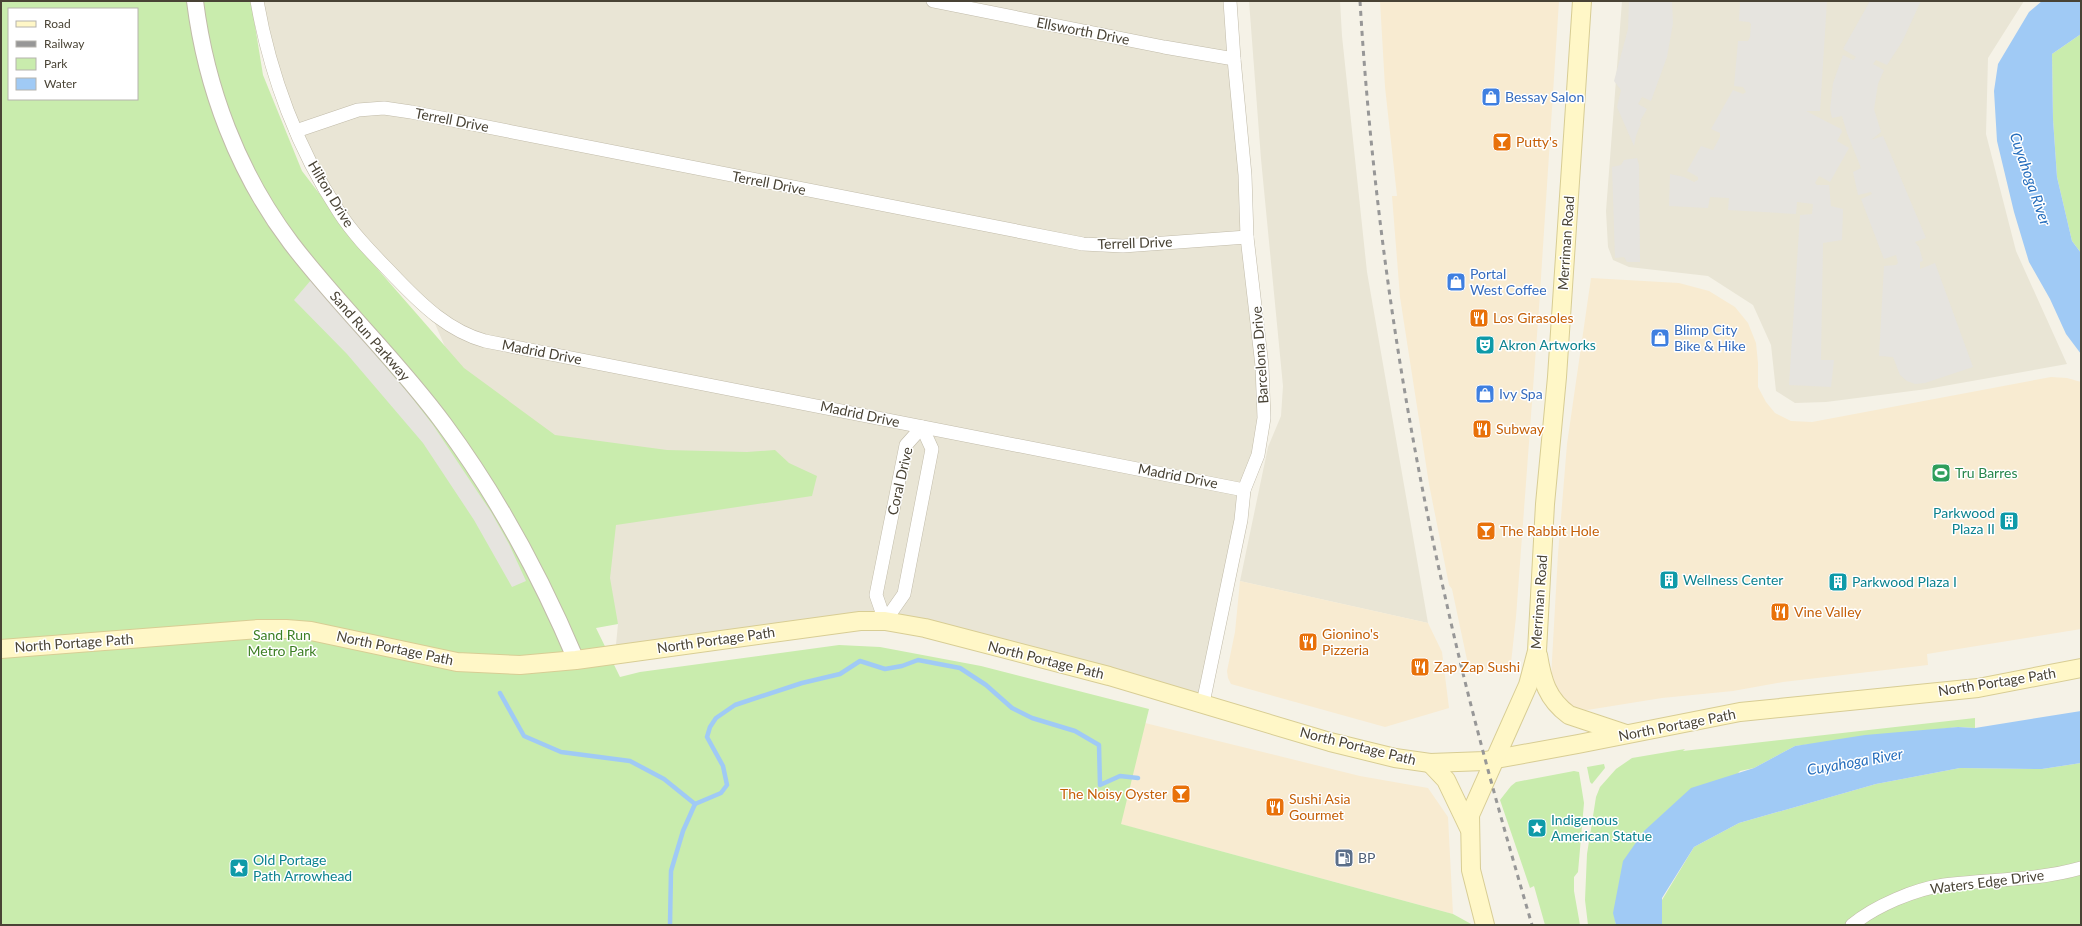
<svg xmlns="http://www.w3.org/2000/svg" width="2082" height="926" viewBox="0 0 2082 926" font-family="Lato,sans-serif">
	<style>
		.residential { fill: #e9e5d5 }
		.commercial { fill: #f8ebd1 }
		.green { fill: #c9ecad; fill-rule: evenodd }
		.parking { fill: #e6e4df }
		.water { fill: #a0caf5 }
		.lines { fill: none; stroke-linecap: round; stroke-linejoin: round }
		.stream { stroke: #a0caf5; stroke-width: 4.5 }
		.minor-casing { stroke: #c1bba9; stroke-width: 14 }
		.tertiary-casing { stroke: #c1bba9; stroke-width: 18 }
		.secondary-casing { stroke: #d8cd94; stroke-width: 20 }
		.minor { stroke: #fff; stroke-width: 13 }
		.tertiary { stroke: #fff; stroke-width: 16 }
		.secondary { stroke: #fff7c7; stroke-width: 18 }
		.rail { stroke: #979797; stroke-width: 3; stroke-dasharray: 5 5; stroke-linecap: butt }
		.labels { text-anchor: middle; stroke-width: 3; stroke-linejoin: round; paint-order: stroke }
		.street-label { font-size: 14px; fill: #494335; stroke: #fff }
		.shop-label { font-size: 14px; fill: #366cbe; stroke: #fff; text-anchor: start }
		.food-label { font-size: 14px; fill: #c56008; stroke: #fff; text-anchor: start }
		.culture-label { font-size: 14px; fill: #0d838f; stroke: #fff; text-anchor: start }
		.leisure-label { font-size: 14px; fill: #27864d; stroke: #fff; text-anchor: start }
		.park-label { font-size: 14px; fill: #3d7f24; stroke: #fff }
		.service-label { font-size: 14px; fill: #4e5e75; stroke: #fff; text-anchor: start }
		.water-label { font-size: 15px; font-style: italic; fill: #266ebd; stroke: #fff }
	</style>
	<rect width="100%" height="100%" fill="#f5f2e7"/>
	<g class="residential">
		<path d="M257,1h973l34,417 -61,285 -318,-82 -270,34 3,-31 -162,-252 -27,-62 -57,-57 -76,-122z"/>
		<path d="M1249,1h91l2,35 25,236 61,351 -188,-42 28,-134 13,-31 2,-30 -22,-227z"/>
		<path d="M1622,1h402l-36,57 -2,76 30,117 51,113 -140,25 -101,13 -31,1 -19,-12 -5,-46 -18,-40 -45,-29 -79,-9 -16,-7 -5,-13 -2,-36z"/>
	</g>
	<g class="commercial">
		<path d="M1380,1h179l-20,307 -23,309 -5,46 -7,4 -34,7 -18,-85 -3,-4 -20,-101 -29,-187 -8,-101h5l-12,-109z"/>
		<path d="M1591,278l88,5 30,8 26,16 13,16 8,20 2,20v24l8,15 9,11 16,8 21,1 239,-45 16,1 14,4v247l-154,25 1,11 -145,17 -50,9 -71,7 -81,13 -19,-10 -11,-23 7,-124 9,-110z"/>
		<path d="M1240,581l188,42 14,29 7,56 -64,19 -154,-43 -3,-6 -1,-7 8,-39z"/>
		<path d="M1145,723l215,53 68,12 20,29 5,97 -333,-90z"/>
	</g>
	<g class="green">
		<path d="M1,1h250l12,74 39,96 72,94 90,103 91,67 112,15 80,2 28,-2 14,13 28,13 -5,20 -196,29 -6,53 8,46 -22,4 24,49 20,-5 199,-27 41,2 101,19 168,43 -28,115 332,90 20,11h-1472zM9,9h128v90h-128z"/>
		<path d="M2081,34v219l-9,-12 -15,-64 -4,-58 -1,-65z"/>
		<path d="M1975,718v10l-17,-1 -163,19 -41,22 -14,3 -126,142 2,12h-28l-3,-25 2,-46 9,-57 4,-10 16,-18 16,-11 53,-9 -2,2z"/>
		<path d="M2081,763v162h-419v-25l32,-53 45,-24 137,-39 84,-16 82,1z"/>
		<path d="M1604,764l1,4 -13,16 -2,-2 -3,-15z"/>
		<path d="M1574,771l5,1 5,31 -6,69 -4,5v14l6,34h-35l-11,-39 -4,2 -30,-88 11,-14 5,-4z"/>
	</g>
	<g class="parking">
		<path d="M1629,1h43l1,22 -6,34 -16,44 -9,-4 -4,7 9,5 -7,12 1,2 -5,13 -2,10 -17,-39 4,-17 -7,-9 14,-52z"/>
		<path d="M1740,1h87l-7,110h-14l35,18 1,3 -5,9 12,7 -19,34 -11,-6 -4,7 2,2h12l2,21 12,3 -1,31 -19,3 -2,117h13l-3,27 -42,-2 11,-170 12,-1 1,-10 -16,-2 -1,12 -68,-4 1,-12 -19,-1 -2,11 -39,-2 1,-32 14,3 10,5 4,-2v-3l-11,-6 14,-25 12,4 7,-13v-4l-9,-4 22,-39 10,4 3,-2 -3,-5 -9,-1 4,-45h10l2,-4 1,-13 -2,-2 -10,-1z"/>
		<path d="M1870,1h51l-19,41 -15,23 -11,-5 -3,4 11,6 -6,14 -4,25 7,23 -10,8 12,-4 43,102 -11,4 4,5 4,14 -3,1v7l15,-6 38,104 -48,16 -10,1 -8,-3 -7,-6 -7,-18 -14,-1 5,-90 12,-1 2,-2 -2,-8 -12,4 -23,-60 11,-5 -1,-2 -13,3 -5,-23 8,-4 -14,-35 -5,-17 -10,2 -2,-9 3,-26 10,-28 10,5 3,-3 -13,-8z"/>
		<path d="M1637,158l2,7 1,97h-13l-3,-5 -9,1 -3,-91 9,-2 3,-5z"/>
		<path d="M311,280l98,114 24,31 58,87 18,32 17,37 -14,6 -38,-67 -51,-77 -76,-89 -53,-54z"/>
	</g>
	<g class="water">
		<path d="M2042,1h39v33l-29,20 1,65 4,58 15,64 9,12v101l-15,-20 -16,-35 -21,-37 -15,-50 -17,-71 -3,-50 4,-27 31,-52z"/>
		<path d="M2081,711v52l-39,6 -82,-1 -84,16 -137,39 -45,24 -32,51v27h-46l-3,-12 10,-52 21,-30 47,-43 63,-20 41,-22 70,-11 93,-8 17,1z"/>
	</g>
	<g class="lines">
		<g class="stream">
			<path d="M500,693l24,43 37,16 69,9 34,18 31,25"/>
			<path d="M670,925l1,-54 12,-40 12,-27 26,-11 6,-8 -4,-19 -16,-29 3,-10 6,-9 19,-13 67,-22 38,-9 20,-13 25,8 17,-3 16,-6 42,8 26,17 26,23 20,10 43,13 24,14 1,40 20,-9 18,2"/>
		</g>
		<defs>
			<g id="minor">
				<path d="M257,1c13,74 41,149 82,211 16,25 38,46 58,67 26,27 52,52 88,62l759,149"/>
				<path d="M933,1l231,46 70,12"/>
				<path d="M296,131l62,-21 26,-2 27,4 672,132 40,2 124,-9"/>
				<path d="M885,621l-9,-26 30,-150 16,-18"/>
				<path d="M885,621l19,-27 28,-145 -10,-22"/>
				<path d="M1203,703l38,-183 3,-30 14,-35 6,-37 -2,-52 -15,-129 -2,-62 -11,-116 -4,-58"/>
				<path d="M1852,925c23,-19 63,-36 92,-40 46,-6 92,-4 137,-17"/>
			</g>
			<path id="tertiary" d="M195,1c11,87 43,172 96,242 48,63 106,117 153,181 54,73 97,153 132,236"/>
			<g id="secondary">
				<path d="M1,649l257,-20h28l25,2 146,31 63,3 56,-5 284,-39h25l40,7 184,48 221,66 65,16 35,5 55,-2 93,-17 162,-32 238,-24 103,-20"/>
				<path d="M1538,655c4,25 9,44 31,60l57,19"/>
				<path d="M1430,763l16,17 23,48"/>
				<path d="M1485,925l-14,-55 -1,-55 58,-130 9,-34 8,-147 12,-127 25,-376"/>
			</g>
		</defs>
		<use href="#minor" class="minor-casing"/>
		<use href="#tertiary" class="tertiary-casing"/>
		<use href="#secondary" class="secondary-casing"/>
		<use href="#minor" class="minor"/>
		<use href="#tertiary" class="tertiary"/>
		<use href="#secondary" class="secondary"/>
		<path class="rail" d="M1360,1c12,201 42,407 87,604 24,108 54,214 85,320"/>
	</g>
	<defs>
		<symbol id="shop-square" viewBox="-11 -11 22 22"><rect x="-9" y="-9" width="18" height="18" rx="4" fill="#3f7fe0" stroke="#fff"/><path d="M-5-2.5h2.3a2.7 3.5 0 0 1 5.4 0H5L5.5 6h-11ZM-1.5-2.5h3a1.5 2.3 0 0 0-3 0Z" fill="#fff"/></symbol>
		<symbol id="bar-square" viewBox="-11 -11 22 22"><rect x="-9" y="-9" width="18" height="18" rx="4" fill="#e8710a" stroke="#fff"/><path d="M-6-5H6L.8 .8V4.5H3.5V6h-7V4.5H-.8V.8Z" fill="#fff"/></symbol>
		<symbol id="restaurant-square" viewBox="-11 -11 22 22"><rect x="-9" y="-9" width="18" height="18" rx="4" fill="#e8710a" stroke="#fff"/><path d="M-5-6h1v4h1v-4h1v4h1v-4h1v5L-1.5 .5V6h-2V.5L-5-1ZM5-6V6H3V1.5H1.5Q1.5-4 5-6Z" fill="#fff"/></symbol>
		<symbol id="theatre-square" viewBox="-11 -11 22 22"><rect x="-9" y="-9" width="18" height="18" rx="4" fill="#0f9aa8" stroke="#fff"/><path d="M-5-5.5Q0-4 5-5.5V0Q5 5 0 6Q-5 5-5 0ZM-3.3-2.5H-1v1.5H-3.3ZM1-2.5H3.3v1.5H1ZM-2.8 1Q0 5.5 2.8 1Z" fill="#fff"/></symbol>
		<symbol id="stadium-square" viewBox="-11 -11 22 22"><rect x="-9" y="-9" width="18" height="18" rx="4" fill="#2e9e5b" stroke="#fff"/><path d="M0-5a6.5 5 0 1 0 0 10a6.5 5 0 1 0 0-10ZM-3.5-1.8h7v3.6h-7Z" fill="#fff"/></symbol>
		<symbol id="building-square" viewBox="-11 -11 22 22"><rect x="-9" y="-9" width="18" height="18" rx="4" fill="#0f9aa8" stroke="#fff"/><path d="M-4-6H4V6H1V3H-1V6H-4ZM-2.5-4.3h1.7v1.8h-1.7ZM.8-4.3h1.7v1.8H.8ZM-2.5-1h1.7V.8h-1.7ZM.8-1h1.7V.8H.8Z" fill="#fff"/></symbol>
		<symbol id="sight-square" viewBox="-11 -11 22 22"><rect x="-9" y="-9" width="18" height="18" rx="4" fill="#0f9aa8" stroke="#fff"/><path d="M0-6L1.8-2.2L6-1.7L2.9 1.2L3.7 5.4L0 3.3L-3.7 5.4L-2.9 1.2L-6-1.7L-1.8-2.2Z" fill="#fff"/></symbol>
		<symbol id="fuel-square" viewBox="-11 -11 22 22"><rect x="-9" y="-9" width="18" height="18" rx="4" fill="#5c6f8a" stroke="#fff"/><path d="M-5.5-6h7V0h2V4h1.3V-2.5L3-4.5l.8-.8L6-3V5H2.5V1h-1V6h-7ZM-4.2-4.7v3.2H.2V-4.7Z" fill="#fff"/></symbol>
	</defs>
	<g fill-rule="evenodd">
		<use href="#shop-square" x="1480" y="86" width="22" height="22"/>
		<use href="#bar-square" x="1491" y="131" width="22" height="22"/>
		<use href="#shop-square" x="1445" y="271" width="22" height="22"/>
		<use href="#restaurant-square" x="1468" y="307" width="22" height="22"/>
		<use href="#shop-square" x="1649" y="327" width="22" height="22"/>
		<use href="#theatre-square" x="1474" y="334" width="22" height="22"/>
		<use href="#shop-square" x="1474" y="383" width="22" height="22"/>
		<use href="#restaurant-square" x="1471" y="418" width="22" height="22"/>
		<use href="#stadium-square" x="1930" y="462" width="22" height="22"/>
		<use href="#building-square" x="1998" y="510" width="22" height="22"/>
		<use href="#bar-square" x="1475" y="520" width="22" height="22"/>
		<use href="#building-square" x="1658" y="569" width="22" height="22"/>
		<use href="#building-square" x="1827" y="571" width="22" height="22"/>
		<use href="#restaurant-square" x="1769" y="601" width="22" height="22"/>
		<use href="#restaurant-square" x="1297" y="631" width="22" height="22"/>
		<use href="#restaurant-square" x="1409" y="656" width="22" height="22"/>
		<use href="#bar-square" x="1170" y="783" width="22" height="22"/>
		<use href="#restaurant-square" x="1264" y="796" width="22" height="22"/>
		<use href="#sight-square" x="1526" y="817" width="22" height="22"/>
		<use href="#fuel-square" x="1333" y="847" width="22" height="22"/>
		<use href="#sight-square" x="228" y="857" width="22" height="22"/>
	</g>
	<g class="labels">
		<g class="street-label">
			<text transform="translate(1083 31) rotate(11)" y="5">Ellsworth Drive</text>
			<text transform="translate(452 120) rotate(11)" y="5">Terrell Drive</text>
			<text transform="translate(769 183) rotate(11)" y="5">Terrell Drive</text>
			<text transform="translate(331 194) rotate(59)" y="5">Hilton Drive</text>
			<text transform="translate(1135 243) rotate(-2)" y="5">Terrell Drive</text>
			<text transform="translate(1566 243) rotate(-86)" y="5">Merriman Road</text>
			<text transform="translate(370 336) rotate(49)" y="5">Sand Run Parkway</text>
			<text transform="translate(542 352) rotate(11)" y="5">Madrid Drive</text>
			<text transform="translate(1260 355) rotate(-94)" y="5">Barcelona Drive</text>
			<text transform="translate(860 414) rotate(12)" y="5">Madrid Drive</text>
			<text transform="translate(1178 476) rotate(11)" y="5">Madrid Drive</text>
			<text transform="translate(900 481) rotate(-77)" y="5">Coral Drive</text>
			<text transform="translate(1539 602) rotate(-86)" y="5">Merriman Road</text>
			<text transform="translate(716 640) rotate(-8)" y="5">North Portage Path</text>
			<text transform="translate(74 643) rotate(-4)" y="5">North Portage Path</text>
			<text transform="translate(395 648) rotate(12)" y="5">North Portage Path</text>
			<text transform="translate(1046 660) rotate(14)" y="5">North Portage Path</text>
			<text transform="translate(1997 682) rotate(-9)" y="5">North Portage Path</text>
			<text transform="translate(1677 725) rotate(-11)" y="5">North Portage Path</text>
			<text transform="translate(1358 746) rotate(14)" y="5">North Portage Path</text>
			<text transform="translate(1987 882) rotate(-7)" y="5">Waters Edge Drive</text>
		</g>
		<g class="shop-label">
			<text x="1505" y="102">Bessay Salon</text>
			<text x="1470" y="279">Portal<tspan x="1470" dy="16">West Coffee</tspan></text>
			<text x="1674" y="335">Blimp City<tspan x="1674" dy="16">Bike &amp; Hike</tspan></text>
			<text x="1499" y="399">Ivy Spa</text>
		</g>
		<g class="food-label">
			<text x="1516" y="147">Putty's</text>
			<text x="1493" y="323">Los Girasoles</text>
			<text x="1496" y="434">Subway</text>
			<text x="1500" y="536">The Rabbit Hole</text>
			<text x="1794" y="617">Vine Valley</text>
			<text x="1322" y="639">Gionino's<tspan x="1322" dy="16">Pizzeria</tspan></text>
			<text x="1434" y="672">Zap Zap Sushi</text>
			<text x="1167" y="799" text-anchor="end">The Noisy Oyster</text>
			<text x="1289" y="804">Sushi Asia<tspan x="1289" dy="16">Gourmet</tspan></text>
		</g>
		<g class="culture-label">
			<text x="1499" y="350">Akron Artworks</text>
			<text x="1995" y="518" text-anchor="end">Parkwood<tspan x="1995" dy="16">Plaza II</tspan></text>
			<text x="1683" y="585">Wellness Center</text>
			<text x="1852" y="587">Parkwood Plaza I</text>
			<text x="1551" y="825">Indigenous<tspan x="1551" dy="16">American Statue</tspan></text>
			<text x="253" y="865">Old Portage<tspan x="253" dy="16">Path Arrowhead</tspan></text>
		</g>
		<g class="leisure-label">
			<text x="1955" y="478">Tru Barres</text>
		</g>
		<g class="park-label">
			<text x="282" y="640">Sand Run<tspan x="282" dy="16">Metro Park</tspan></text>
		</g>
		<g class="service-label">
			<text x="1358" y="863">BP</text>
		</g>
		<g class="water-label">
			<text transform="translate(2030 179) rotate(71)" y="5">Cuyahoga River</text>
			<text transform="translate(1855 762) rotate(-10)" y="5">Cuyahoga River</text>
		</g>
	</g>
	<rect width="2082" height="926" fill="none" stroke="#494335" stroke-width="4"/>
	<rect x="8" y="8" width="130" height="92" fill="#ffffff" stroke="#b6b4ae"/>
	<rect x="16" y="21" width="20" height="6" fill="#fff7c7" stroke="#b6b4ae"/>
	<text x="44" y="28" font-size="12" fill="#494335">Road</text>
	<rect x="16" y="41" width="20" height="6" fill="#979797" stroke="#b6b4ae"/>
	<text x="44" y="48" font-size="12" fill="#494335">Railway</text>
	<rect x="16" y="58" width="20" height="12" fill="#c9ecad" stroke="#b6b4ae"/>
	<text x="44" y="68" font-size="12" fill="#494335">Park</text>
	<rect x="16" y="78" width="20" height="12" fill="#a0caf5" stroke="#b6b4ae"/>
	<text x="44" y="88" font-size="12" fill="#494335">Water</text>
</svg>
